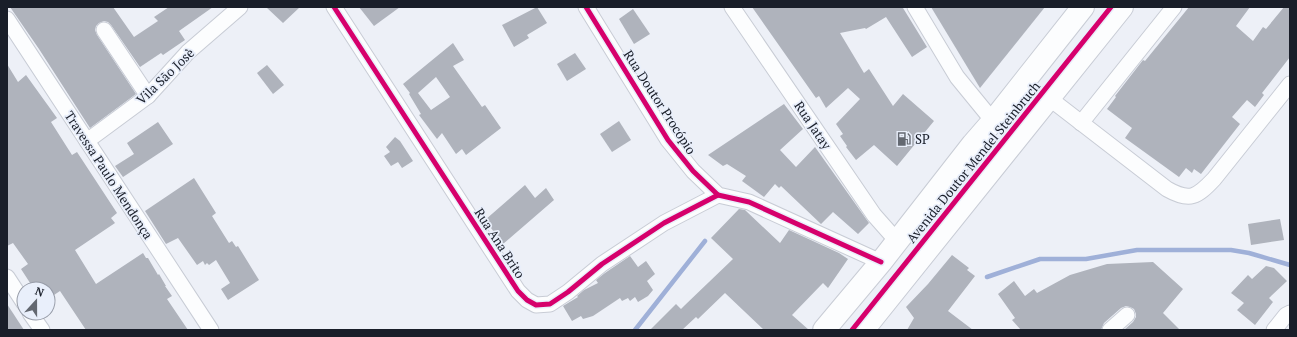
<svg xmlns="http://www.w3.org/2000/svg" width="1297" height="337" viewBox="0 0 1297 337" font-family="'PT Serif',serif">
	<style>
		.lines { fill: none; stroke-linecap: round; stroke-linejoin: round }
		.stream { stroke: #9fb0d8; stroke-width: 4.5 }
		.building { fill: #afb3bc; fill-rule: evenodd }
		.minor-casing { stroke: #c8ccd5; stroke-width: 17 }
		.trunk-casing { stroke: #c8ccd5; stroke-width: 24 }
		.minor { stroke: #fcfdfe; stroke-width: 15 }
		.trunk { stroke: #fcfdfe; stroke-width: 22 }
		.cycleway-casing { stroke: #e9effb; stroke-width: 8 }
		.cycleway { stroke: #d6006c; stroke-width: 5 }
		.labels { text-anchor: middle; stroke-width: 3.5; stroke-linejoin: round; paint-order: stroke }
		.street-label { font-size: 13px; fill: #191e29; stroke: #e9effb }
		.poi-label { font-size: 13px; fill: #191e29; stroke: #e9effb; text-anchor: start }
	</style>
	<rect width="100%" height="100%" fill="#edf0f7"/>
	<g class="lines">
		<g class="stream">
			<path d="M987,277l53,-18h46l51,-9h94l18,3 41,12"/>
			<path d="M635,330l70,-89"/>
		</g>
	</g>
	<g class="building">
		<path d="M10,7h103l21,30 24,-16 -4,-4 15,-10h44l-34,24 6,9 -22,15 -2,-2 -21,14 -29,-42 -3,-3 -4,-1 -5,2 -3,3 -1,4 2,5 39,59 -46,34 -51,-79z"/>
		<path d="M266,7h34l-17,16z"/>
		<path d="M359,7h41l-26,19z"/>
		<path d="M537,7l10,16 -20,12 2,3 -15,9 -12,-22z"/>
		<path d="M752,7h153l-2,1 24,39 -15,10 -26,-40 -20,12 -1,-1 -25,5 24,40 5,-4 24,37 10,-12 31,27 -37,45 -23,-21 -18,15 -10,-13 1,-1 -7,-10 3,-2 -7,-10 24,-25 -12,-11 -22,20 -7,-12 -3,2z"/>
		<path d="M931,7h114l-65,81z"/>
		<path d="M1189,7h61l-14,19 17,15 10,-14 3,2 18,-22h6v50l-28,36 2,2 -9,12 -8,-7 -15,17 8,7 -39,50 -7,-5 -2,4 -6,-5 -7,9 -54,-39 7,-10 -25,-19 9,-12 -1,-1 28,-36 2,1z"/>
		<path d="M633,9l17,25 -16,10 -15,-25z"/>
		<path d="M453,43l11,17 -11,6 29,41 3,-2 16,23 -35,27 -4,-6 -6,5 -14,-21 -5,6 -18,-24 2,-1 -12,-20 1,-1 -7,-9zM436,77l14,20 -19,13 -13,-17z"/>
		<path d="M575,53l11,16 -19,12 -10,-17z"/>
		<path d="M7,64l11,18 8,-7 31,43 -6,4 21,33 5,-3 40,61 -6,5 4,5 -40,27 21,34 47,-31 3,5h2l10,17 1,-1 7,12h-1l7,10 -5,3 21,31h-102l-26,-39 -12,8v-10h-14l-13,-20 7,-5 -15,-21 -6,3z"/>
		<path d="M267,65l17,20 -11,9 -16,-21z"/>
		<path d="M784,104l19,25 -23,21 16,17 19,-20 54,76 -11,11 -25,-22 -12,12 -40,-38 -2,2 -4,-4 -11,13 -22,-16 4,-5 -19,-12 -4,2 -15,-11z"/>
		<path d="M619,121l12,19 -19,12 -12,-18z"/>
		<path d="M158,122l15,22 -50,33 -8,-11 19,-12 -7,-11z"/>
		<path d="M395,137l5,4 13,20 -11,7 -4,-6 -7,4 -7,-10 6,-4 -4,-5z"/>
		<path d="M194,178l22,35 -4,3 17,27 3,-2 4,6 2,-1 21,34 -31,20 -7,-11 9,-6 -14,-23 -7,5 -2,-2 -2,2 -2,-4 -6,4 -19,-27 -12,6 -21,-33z"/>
		<path d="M525,185l10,13 11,-10 8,12 -51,44 -18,-24z"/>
		<path d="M739,209l6,1 35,33 9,-13 50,23 9,6 -20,29 -5,-5 -31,32 17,15h-45l-39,-37 -27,26 -2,-2 -14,13h-32l26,-26 5,5 4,-4 48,-46 -22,-21z"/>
		<path d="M1280,219l4,21 -33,5 -3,-21z"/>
		<path d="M952,255l17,13 -2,2 8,6 -27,35 25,19h-66l7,-12 -8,-11 22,-23z"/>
		<path d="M630,256l8,11 8,-6 9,13 -8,7 6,9 -5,6 -10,6 -3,-5 -5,4 -2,-3 -6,3 -2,-3 -27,18 -10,3 -2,-3 -9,5 -9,-15 15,-9 -1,-1 7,-6 14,-7 -2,-3 9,-7z"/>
		<path d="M1153,262l30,27 -20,24 17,17h-56l9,-8 3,-5v-3l-2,-5 -4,-2 -4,-1 -5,2 -17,15 -3,7h-80l-9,-10 3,-2 -17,-24 16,-13 11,15 9,-7 3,4 33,-18 37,-11z"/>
		<path d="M1266,266l8,2 13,13 -18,17 4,4 -18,23 -18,-15 7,-7 -13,-10 17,-18 4,4z"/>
		<path d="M7,304l17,26h-17z"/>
	</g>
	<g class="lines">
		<defs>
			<g id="minor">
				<path d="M334,7l184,284 9,9 9,5 14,-1 18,-12 34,-28 62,-41 54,-28"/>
				<path d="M586,7l82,133 25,31 25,24 31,7 132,60"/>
				<path d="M732,7l142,208 23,26"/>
				<path d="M915,7l42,70 36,44"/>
				<path d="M7,19l204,311"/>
				<path d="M104,30l44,66"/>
				<path d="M1049,98l118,91c23,13 30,8 47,-10l76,-95"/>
				<path d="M1081,123l93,-116"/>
				<path d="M87,141l61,-45 40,-44 52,-45"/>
				<path d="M7,277l17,26"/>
				<path d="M30,313l12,17"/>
				<path d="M1110,330l17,-15"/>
				<path d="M1274,330l12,-15 4,-2"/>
			</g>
			<g id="trunk">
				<path d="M824,330l57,-68 92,-118 20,-23 90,-114"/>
				<path d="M863,330l259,-323"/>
			</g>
		</defs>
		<use href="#minor" class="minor-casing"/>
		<use href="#trunk" class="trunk-casing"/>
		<use href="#minor" class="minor"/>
		<use href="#trunk" class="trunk"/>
		<defs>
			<g id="cycleway">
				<path d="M334,7l184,284 9,9 9,5 14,-1 18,-12 34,-28 62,-41 54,-28"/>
				<path d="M586,7l82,133 25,31 25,24 31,7 132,60"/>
				<path d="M852,330l259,-323"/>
			</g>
		</defs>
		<use href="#cycleway" class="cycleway-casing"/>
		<use href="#cycleway" class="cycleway"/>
	</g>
	<defs>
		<symbol id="fuel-bare" viewBox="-9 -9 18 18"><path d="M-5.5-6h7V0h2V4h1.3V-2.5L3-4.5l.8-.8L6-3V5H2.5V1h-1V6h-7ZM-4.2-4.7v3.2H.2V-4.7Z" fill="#636871" stroke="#e9effb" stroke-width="2.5" paint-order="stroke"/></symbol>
	</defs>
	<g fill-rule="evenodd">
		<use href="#fuel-bare" x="894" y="129" width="20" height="20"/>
	</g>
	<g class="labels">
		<g class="street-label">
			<text transform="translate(165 76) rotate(-44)" y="5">Vila São Josè</text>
			<text transform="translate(660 102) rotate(57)" y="5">Rua Doutor Procópio</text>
			<text transform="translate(813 125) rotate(56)" y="5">Rua Jatay</text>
			<text transform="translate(973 162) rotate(-51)" y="5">Avenida Doutor Mendel Steinbruch</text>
			<text transform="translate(109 175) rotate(57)" y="5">Travessa Paulo Mendonça</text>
			<text transform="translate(500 243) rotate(57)" y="5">Rua Ana Brito</text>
		</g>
		<g class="poi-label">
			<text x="915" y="144">SP</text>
		</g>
	</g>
	<rect width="1297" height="337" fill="none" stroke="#191e29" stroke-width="16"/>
	<g transform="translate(36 301) rotate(21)"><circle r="19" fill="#e9effb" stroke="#969ba7"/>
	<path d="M0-3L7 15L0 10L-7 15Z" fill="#636871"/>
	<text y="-6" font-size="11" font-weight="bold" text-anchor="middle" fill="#191e29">N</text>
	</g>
</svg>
